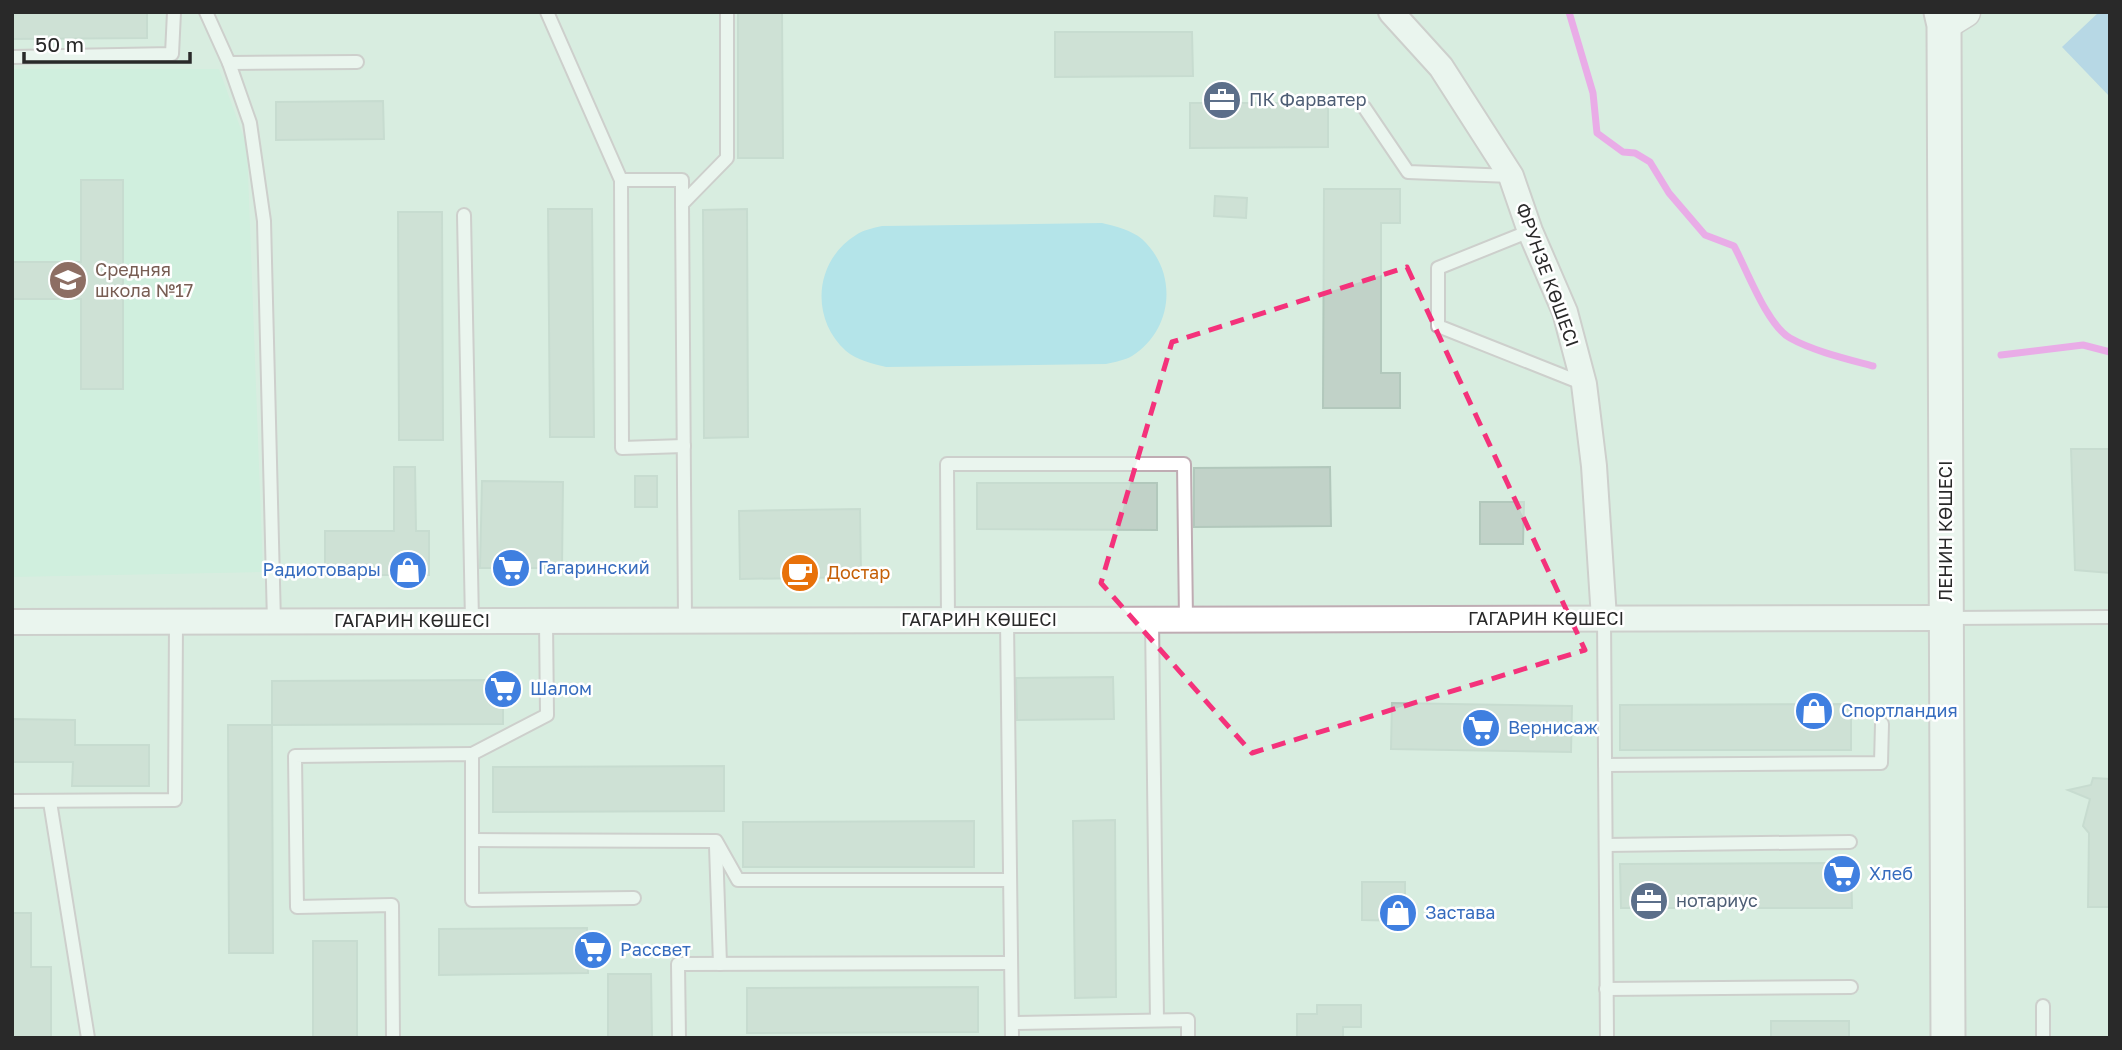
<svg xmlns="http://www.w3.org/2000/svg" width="2122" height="1050" viewBox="0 0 2122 1050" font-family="'Golos Text',sans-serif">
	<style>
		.education { fill: #c5f1db }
		.green { fill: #8ebeea }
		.pitch { fill: #88d9f3 }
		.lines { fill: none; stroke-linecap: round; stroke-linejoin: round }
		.stream { stroke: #fc5eef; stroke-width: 7 }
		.building { fill: #c1d2c8; stroke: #b2c8bc; stroke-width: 2 }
		.service-casing { stroke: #bfacb3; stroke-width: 16 }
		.minor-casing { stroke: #bfacb3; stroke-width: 28 }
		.tertiary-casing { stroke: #bfacb3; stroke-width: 33 }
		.secondary-casing { stroke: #bfacb3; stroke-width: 37 }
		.service { stroke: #fff; stroke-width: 12 }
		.minor { stroke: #fff; stroke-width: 24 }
		.tertiary { stroke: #fff; stroke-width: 30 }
		.secondary { stroke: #fff; stroke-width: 33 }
		.marked { fill: none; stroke: #f4327b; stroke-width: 5; stroke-dasharray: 14 9; stroke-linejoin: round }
		.labels { text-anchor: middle; stroke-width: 5; stroke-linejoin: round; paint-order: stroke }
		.service-label { font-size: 18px; fill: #4e5e75; stroke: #fff; text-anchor: start }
		.education-label { font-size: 18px; fill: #785e54; stroke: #fff; text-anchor: start }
		.street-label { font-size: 18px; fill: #292929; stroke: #fff }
		.shop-label { font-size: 18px; fill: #366cbe; stroke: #fff; text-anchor: start }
		.food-label { font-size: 18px; fill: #c56008; stroke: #fff; text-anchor: start }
	</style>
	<rect width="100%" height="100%" fill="#d8ede0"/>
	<path class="education" d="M12,69h207l28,77 16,426 -251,5z"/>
	<path class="green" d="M2099,12h11v85l-48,-50z"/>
	<path class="pitch" d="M1102,223c13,3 29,7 40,16 36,33 32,90 -10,117 -7,4 -17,6 -26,8l-220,3c-13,-3 -29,-7 -40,-16 -36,-32 -32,-90 10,-116 7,-5 17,-7 26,-9z"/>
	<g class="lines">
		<g class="stream">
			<path d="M1569,12l24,81 4,40 26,19 12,1 15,9 19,31 36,42 29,11c13,24 33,79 56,92 23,13 57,21 83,28"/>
			<path d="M2001,355l82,-10 27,7"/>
		</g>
	</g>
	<g class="building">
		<path d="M12,12h135v26l-135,1z"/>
		<path d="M738,12h44l1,146h-45z"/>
		<path d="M1055,32h137l1,44 -138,1z"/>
		<path d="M383,101l1,38 -108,1v-38z"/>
		<path d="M1190,103h138v44l-138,1z"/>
		<path d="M81,180h42v209h-42v-90h-69v-37h69z"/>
		<path d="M1324,189h76v34h-19v150h19v35h-77z"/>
		<path d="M1215,196l32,2 -1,20 -32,-2z"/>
		<path d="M548,209h44l2,228h-44z"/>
		<path d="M747,209l1,228 -44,1 -1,-228z"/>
		<path d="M398,212h44l1,228h-44z"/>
		<path d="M2071,449h39v124l-35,-3z"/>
		<path d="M394,467h21l1,64h13v44h-104v-44h69z"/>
		<path d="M1330,467l1,59 -137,1v-59z"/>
		<rect x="635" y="476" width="22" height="31"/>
		<path d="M482,481l81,1 -1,86h-82z"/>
		<path d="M977,483h180v47l-180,-1z"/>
		<path d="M1480,502h44l-1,42h-43z"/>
		<path d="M860,509l1,68 -121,2 -1,-68z"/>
		<path d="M1113,677l1,42 -97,1 -1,-42z"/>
		<path d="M503,680v44l-231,1v-44z"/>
		<path d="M1392,703l180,3 -1,46 -180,-3z"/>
		<path d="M1851,704v46h-231v-45z"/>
		<path d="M12,719l63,1v25h74v41h-77l1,-24h-61z"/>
		<path d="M228,725h44l1,228h-44z"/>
		<path d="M724,766v45l-231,1v-45z"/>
		<path d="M2093,778l17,1v128h-22l1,-74 -6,-7 7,-27 -22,-9 23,-5z"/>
		<path d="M1115,820l1,177 -41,1 -2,-177z"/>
		<path d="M974,821v46h-231v-45z"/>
		<path d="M1851,863l1,45h-231l-1,-44z"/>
		<path d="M1362,882h43v39l-43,-1z"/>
		<path d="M12,913h19v54h20v71h-39z"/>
		<path d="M587,928l1,45 -149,2v-46z"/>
		<rect x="313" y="941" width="44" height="97"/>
		<path d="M608,974h43l1,64h-44z"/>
		<path d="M978,987v45l-231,1v-45z"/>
		<path d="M1317,1005h44v22h-18v11h-46v-24h20z"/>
		<rect x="1771" y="1021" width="78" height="17"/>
	</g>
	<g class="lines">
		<defs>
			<g id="service">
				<path d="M206,12l23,51 21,60 14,98 10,401"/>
				<path d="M547,12l74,168 1,268 62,-2"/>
				<path d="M12,57l160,-3 2,-42"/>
				<path d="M229,63l128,-1"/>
				<path d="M1364,107l44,65 103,4"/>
				<path d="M621,180h61v24"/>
				<path d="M464,215l8,406"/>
				<path d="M1530,231l-92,37v58l146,58"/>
				<path d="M1604,618l3,420"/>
				<path d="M1949,618l161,-1"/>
				<path d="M948,620l-1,-156h237l2,155"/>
				<path d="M1007,620l5,418"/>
				<path d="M1152,620l5,400"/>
				<path d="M685,621l-3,-417 45,-46v-146"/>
				<path d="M472,754l75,-39 -1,-94"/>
				<path d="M1605,765l276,-2 1,-39"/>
				<path d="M12,801l163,-1 1,-178"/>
				<path d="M50,802l38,236"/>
				<path d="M472,840l244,1 22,39h271"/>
				<path d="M1606,845l244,-3"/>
				<path d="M716,846l4,118"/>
				<path d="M1606,989l245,-2"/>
				<path d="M1012,1023l176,-3v18"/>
				<path d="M393,1038l-1,-133 -95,2 -2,-151 177,-2v146l162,-2"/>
				<path d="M679,1038l-1,-74 332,-1"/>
				<path d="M2043,1038v-32"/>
			</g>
			<g id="minor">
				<path d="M1391,12l50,55 70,109 19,55 35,81 19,72 10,82 10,152"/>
				<path d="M12,622l1934,-4"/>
			</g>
			<path id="tertiary" d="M1944,25l21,-13"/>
			<path id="secondary" d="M1941,12l3,13 4,1013"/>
		</defs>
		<use href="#service" class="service-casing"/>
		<use href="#minor" class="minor-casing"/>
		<use href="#tertiary" class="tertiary-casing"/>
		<use href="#secondary" class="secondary-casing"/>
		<use href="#service" class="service"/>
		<use href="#minor" class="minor"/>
		<use href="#tertiary" class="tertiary"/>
		<use href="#secondary" class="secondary"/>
	</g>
	<path d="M0 0H2122V1050H0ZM1407,267l178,383 -333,103 -151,-170 71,-241z" fill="#d8ede0" fill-opacity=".55" fill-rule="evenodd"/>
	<path class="marked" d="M1407,267l178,383 -333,103 -151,-170 71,-241z"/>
	<defs>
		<symbol id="office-disc" viewBox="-11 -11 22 22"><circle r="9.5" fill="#5c6f8a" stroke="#fff"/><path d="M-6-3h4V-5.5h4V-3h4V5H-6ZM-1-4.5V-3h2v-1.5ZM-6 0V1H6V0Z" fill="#fff"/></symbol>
		<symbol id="school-disc" viewBox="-11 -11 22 22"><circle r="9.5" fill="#8d6e63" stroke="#fff"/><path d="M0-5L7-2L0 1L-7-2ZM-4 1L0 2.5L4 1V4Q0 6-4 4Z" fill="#fff"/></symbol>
		<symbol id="supermarket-disc" viewBox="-11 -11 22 22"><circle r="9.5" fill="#3f7fe0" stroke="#fff"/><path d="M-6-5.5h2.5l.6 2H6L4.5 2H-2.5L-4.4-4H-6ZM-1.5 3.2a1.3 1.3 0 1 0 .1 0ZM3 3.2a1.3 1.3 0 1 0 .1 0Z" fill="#fff"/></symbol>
		<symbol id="shop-disc" viewBox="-11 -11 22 22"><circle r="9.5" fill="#3f7fe0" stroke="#fff"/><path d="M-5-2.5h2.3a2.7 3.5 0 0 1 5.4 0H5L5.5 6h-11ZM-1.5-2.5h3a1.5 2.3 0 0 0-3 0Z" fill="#fff"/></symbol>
		<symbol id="cafe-disc" viewBox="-11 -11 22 22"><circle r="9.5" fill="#e8710a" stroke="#fff"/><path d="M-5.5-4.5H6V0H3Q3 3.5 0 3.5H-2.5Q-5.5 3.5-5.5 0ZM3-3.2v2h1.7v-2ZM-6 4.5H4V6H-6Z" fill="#fff"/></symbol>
	</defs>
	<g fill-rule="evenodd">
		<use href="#office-disc" x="1200" y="78" width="44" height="44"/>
		<use href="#school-disc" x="46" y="258" width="44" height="44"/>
		<use href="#supermarket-disc" x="489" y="546" width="44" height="44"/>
		<use href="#shop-disc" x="386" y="548" width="44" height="44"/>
		<use href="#cafe-disc" x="778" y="551" width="44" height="44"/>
		<use href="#supermarket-disc" x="481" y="667" width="44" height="44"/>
		<use href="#shop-disc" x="1792" y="689" width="44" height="44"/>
		<use href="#supermarket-disc" x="1459" y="706" width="44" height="44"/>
		<use href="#supermarket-disc" x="1820" y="852" width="44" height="44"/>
		<use href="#office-disc" x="1627" y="879" width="44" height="44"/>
		<use href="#shop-disc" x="1376" y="891" width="44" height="44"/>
		<use href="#supermarket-disc" x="571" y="928" width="44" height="44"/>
	</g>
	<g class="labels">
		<g class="service-label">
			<text x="1249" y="106">ПК Фарватер</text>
			<text x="1676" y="907">нотариус</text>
		</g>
		<g class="education-label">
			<text x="95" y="276">Средняя<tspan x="95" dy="21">школа №17</tspan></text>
		</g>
		<g class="street-label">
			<text transform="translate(1547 275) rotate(70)" y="6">ФРУНЗЕ КӨШЕСІ</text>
			<text transform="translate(1946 531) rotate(-90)" y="6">ЛЕНИН КӨШЕСІ</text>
			<text x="1546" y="625">ГАГАРИН КӨШЕСІ</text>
			<text x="979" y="626">ГАГАРИН КӨШЕСІ</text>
			<text x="412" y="627">ГАГАРИН КӨШЕСІ</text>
		</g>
		<g class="shop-label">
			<text x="538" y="574">Гагаринский</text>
			<text x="381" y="576" text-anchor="end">Радиотовары</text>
			<text x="530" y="695">Шалом</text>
			<text x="1841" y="717">Спортландия</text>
			<text x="1508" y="734">Вернисаж</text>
			<text x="1869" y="880">Хлеб</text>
			<text x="1425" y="919">Застава</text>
			<text x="620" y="956">Рассвет</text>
		</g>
		<g class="food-label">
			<text x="827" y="579">Достар</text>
		</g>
	</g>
	<rect width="2122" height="1050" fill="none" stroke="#292929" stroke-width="28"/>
	<path d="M24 52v10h166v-10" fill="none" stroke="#292929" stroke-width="3.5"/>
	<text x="35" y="52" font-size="21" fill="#292929" stroke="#ffffff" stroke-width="5" paint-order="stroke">50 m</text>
</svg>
